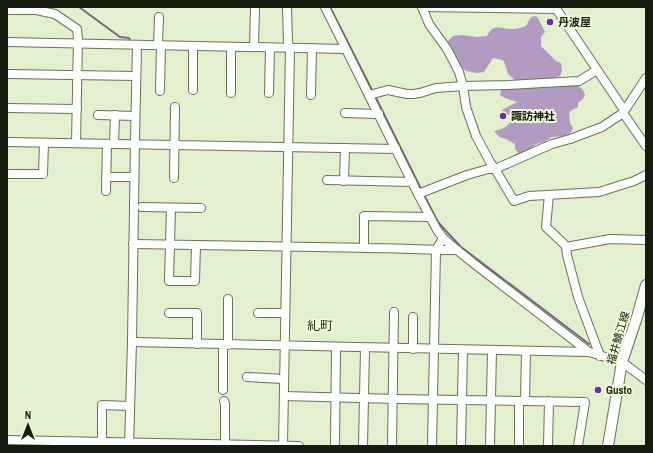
<svg xmlns="http://www.w3.org/2000/svg" width="653" height="453" viewBox="0 0 653 453" font-family="'Archivo Narrow','Noto Sans JP',sans-serif">
	<style>
		.forest { fill: #b19bc1 }
		.lines { fill: none; stroke-linecap: round; stroke-linejoin: round }
		.stream { stroke: #74677e; stroke-width: 2 }
		.minor-casing { stroke: #687356; stroke-width: 10 }
		.major-casing { stroke: #687356; stroke-width: 12 }
		.minor { stroke: #fff; stroke-width: 8 }
		.major { stroke: #fff; stroke-width: 10 }
		.poi-dot { fill: #762c9e; stroke: #f0fddc; stroke-width: 1.5 }
		.labels { text-anchor: middle; stroke-width: 4; stroke-linejoin: round; paint-order: stroke }
		.poi-label { font-size: 11px; font-weight: bold; fill: #161b0f; stroke: #f0fddc; text-anchor: start }
		.street-label { font-size: 11px; fill: #161b0f; stroke: #f0fddc }
		.quarter-label { font-size: 13px; fill: #283117; stroke: #f0fddc }
	</style>
	<rect width="100%" height="100%" fill="#e3f0cf"/>
	<g class="forest">
		<path d="M535,16l3,2 7,14 -4,5v9l15,15 5,2 1,8 -2,5 -7,2 -38,2 -7,-6 -3,-10 -2,-4 -10,-2 -9,14 -7,1 -11,-2 -6,-5 -4,-10 -6,-7 -2,-8 5,-5 9,-1 15,2 10,-1c7,-15 15,-6 26,-7 4,0 9,-2 13,-3l5,-9z"/>
		<path d="M571,85h7l5,5 2,5 -2,4 -5,4v4l-6,3 -3,3 1,11 2,2 1,3 -3,4 -5,3 -13,1 -8,5 -8,2 -7,7 -10,3 -4,-5v-5l-9,-5 -7,-2 -5,-6c11,-3 16,-4 18,-16l-9,-1 -1,-4 15,-8 -12,-4 -5,-3 1,-5 7,-2z"/>
	</g>
	<g class="lines">
		<g class="stream">
			<path d="M79,7l41,30 9,1 1,2"/>
			<path d="M330,7l43,85"/>
			<path d="M375,96l47,95"/>
			<path d="M424,195l14,27 8,9 15,16 128,97"/>
		</g>
		<defs>
			<g id="minor">
				<path d="M325,7l93,187 19,36 6,8 14,12 20,16 112,86 33,10 24,18"/>
				<path d="M422,7l7,17 18,25 12,23 4,14 3,21 10,29 14,26 5,7 19,32 15,-5 70,-4 35,-11 12,-6"/>
				<path d="M422,7l134,2"/>
				<path d="M555,7l69,103"/>
				<path d="M7,10h29l19,4 22,15 1,9 -2,105"/>
				<path d="M7,42l338,7"/>
				<path d="M158,45l1,-28"/>
				<path d="M254,47l1,-40"/>
				<path d="M7,74l129,2"/>
				<path d="M193,90v-44"/>
				<path d="M160,91l1,-46"/>
				<path d="M231,93v-46"/>
				<path d="M269,93l1,-45"/>
				<path d="M311,95l1,-47"/>
				<path d="M369,95l19,-5 19,4h6l7,-1 16,-5 27,-2 45,-1 71,-4 18,-11"/>
				<path d="M7,108l70,1"/>
				<path d="M345,113l34,1"/>
				<path d="M623,113l23,33"/>
				<path d="M98,115l37,1"/>
				<path d="M7,142l389,7"/>
				<path d="M114,144l1,-29"/>
				<path d="M7,174h36l1,-31"/>
				<path d="M106,177h28"/>
				<path d="M174,178l1,-71"/>
				<path d="M327,180l85,2"/>
				<path d="M344,181l1,-33"/>
				<path d="M106,191l1,-47"/>
				<path d="M418,194l49,-19 21,-6h7l57,-25 18,-5 32,-12 21,-14 23,-35"/>
				<path d="M549,195l-3,32 17,16 3,4 1,8 11,42 22,59"/>
				<path d="M142,207l59,1"/>
				<path d="M171,208l-2,73h26l1,-36"/>
				<path d="M133,244c78,1 155,2 232,4 31,0 61,2 92,2"/>
				<path d="M566,247l44,-8 36,1"/>
				<path d="M364,248v-32l66,1"/>
				<path d="M169,313h28v31"/>
				<path d="M258,313h27"/>
				<path d="M132,342l457,10"/>
				<path d="M228,345v-46"/>
				<path d="M413,349v-32"/>
				<path d="M247,377l37,2"/>
				<path d="M223,390v-45"/>
				<path d="M284,396l112,3 189,3 -7,44"/>
				<path d="M224,401l1,3v41"/>
				<path d="M525,401l1,-50"/>
				<path d="M7,440l292,6"/>
				<path d="M102,442v-37l28,1"/>
				<path d="M129,446l3,-104 3,-202 2,-95"/>
				<path d="M283,446l7,-398 -2,-5 -1,-36"/>
				<path d="M335,446l1,-99"/>
				<path d="M363,446l2,-98"/>
				<path d="M392,446l2,-134"/>
				<path d="M432,446l4,-196 7,-12"/>
				<path d="M461,446l2,-96"/>
				<path d="M490,446l2,-96"/>
				<path d="M519,446v-45"/>
				<path d="M548,446l1,-45"/>
			</g>
			<path id="major" d="M608,446l14,-84 15,-45 9,-32"/>
		</defs>
		<use href="#minor" class="minor-casing"/>
		<use href="#major" class="major-casing"/>
		<use href="#minor" class="minor"/>
		<use href="#major" class="major"/>
	</g>
	<g class="poi-dot">
		<circle cx="550" cy="22" r="4"/>
		<circle cx="503" cy="116" r="4"/>
		<circle cx="598" cy="390" r="4"/>
	</g>
	<g class="labels">
		<g class="poi-label">
			<text x="558" y="26">丹波屋</text>
			<text x="511" y="120">諏訪神社</text>
			<text x="606" y="394">Gusto</text>
		</g>
		<g class="street-label">
			<text transform="translate(618 338) rotate(-74)" y="4">福井鯖江線</text>
		</g>
		<g class="quarter-label">
			<text x="320" y="330">糺町</text>
		</g>
	</g>
	<rect width="653" height="453" fill="none" stroke="#161b0f" stroke-width="16"/>
	<g transform="translate(28 425)" stroke="#f0fddc" stroke-width="3" paint-order="stroke">
	<path d="M0-3L7 15L0 10L-7 15Z" fill="#161b0f"/>
	<text y="-6" font-size="11" font-weight="bold" text-anchor="middle" fill="#161b0f">N</text>
	</g>
</svg>
